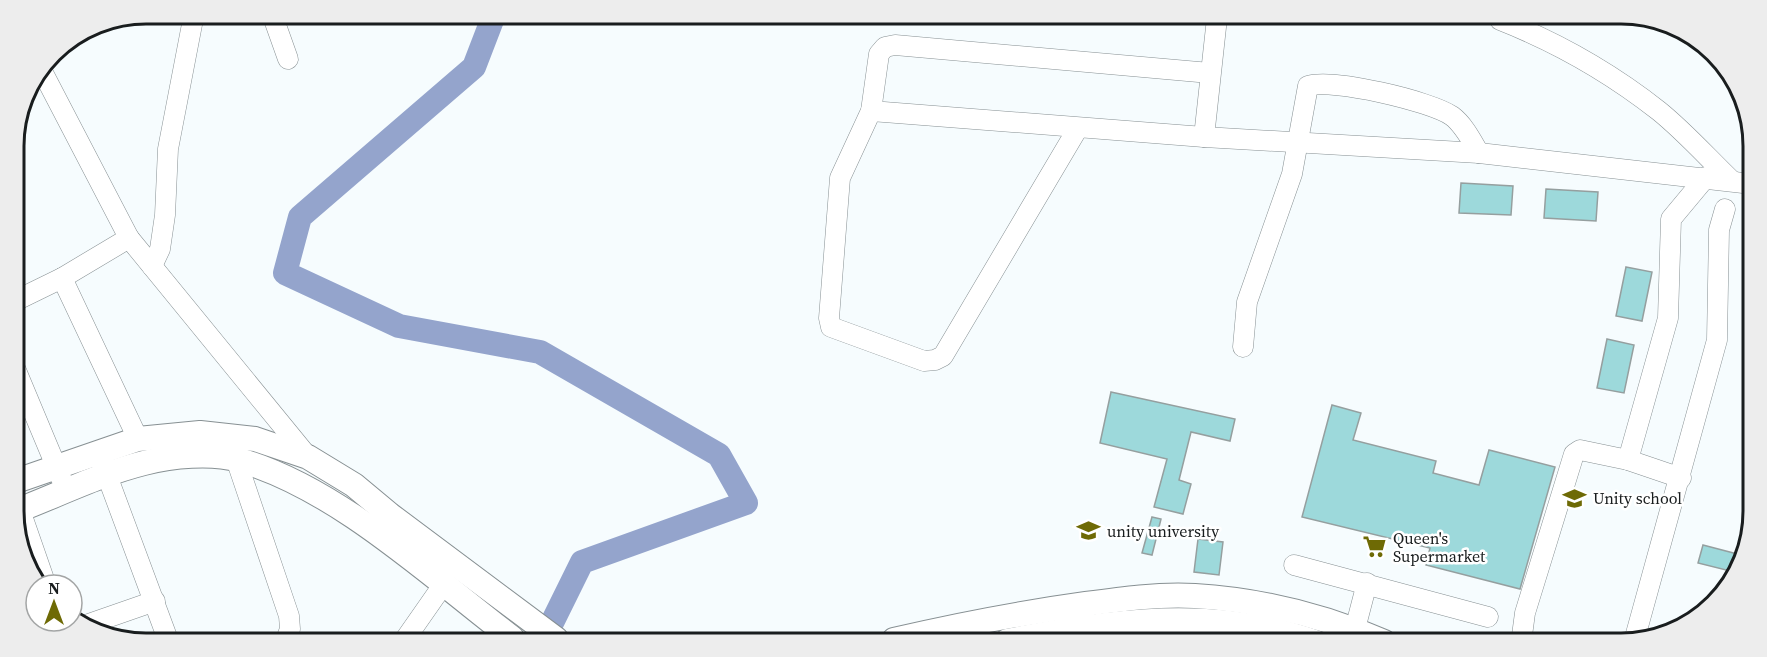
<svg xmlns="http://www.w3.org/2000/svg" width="1767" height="657" viewBox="0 0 1767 657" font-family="'Source Serif 4',serif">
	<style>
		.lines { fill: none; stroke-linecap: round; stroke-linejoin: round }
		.river { stroke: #94a4cc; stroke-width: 24 }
		.building { fill: #9dd9db; stroke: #959f9f; stroke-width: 1.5 }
		.minor-casing { stroke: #879093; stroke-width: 21 }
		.major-casing { stroke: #879093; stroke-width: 26 }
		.minor { stroke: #fff; stroke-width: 20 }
		.major { stroke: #fff; stroke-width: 24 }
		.labels { text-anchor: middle; stroke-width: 5; stroke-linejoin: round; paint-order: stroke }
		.poi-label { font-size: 16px; fill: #191d1e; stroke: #fff; text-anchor: start }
		.rim { fill: none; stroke: #191d1e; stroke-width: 3 }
	</style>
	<rect width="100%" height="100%" fill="#f6fcfe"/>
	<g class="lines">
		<path class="river" d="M494,15l-20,52 -174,150 -15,56 114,53 141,26 179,103 27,48 -164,59 -38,77"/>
	</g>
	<g class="building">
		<path d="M1461,183l52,3 -2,29 -52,-2z"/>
		<path d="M1546,189l52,3 -2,29 -52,-3z"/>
		<path d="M1626,267l26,5 -10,49 -26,-5z"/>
		<path d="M1607,339l27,6 -10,48 -27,-5z"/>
		<path d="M1111,392l124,27 -5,22 -39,-9 -12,48 12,4 -8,30 -29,-7 13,-48 -67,-16z"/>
		<path d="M1332,405l29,8 -8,27 83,21 -3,12 46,12 10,-35 66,17 -35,122 -94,-24 4,-17 -128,-31z"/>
		<path d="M1152,517l9,2 -9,36 -10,-2z"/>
		<path d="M1198,539l25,3 -4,33 -25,-3z"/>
		<path d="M1703,545l42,11 -11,16 -36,-9z"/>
	</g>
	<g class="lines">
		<defs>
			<g id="minor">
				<path d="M272,14l16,45"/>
				<path d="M1500,20c56,22 112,54 159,91 26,21 49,47 73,70"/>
				<path d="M871,111l333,26 275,16 273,31"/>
				<path d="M1078,128l-135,228 -8,4 -11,1 -93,-34 -2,-9 11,-140 31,-67 8,-57 6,-7 10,-2 315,28"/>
				<path d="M1204,137l13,-119"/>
				<path d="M129,238l179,219"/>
				<path d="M152,266l8,-17 5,-34 3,-66 26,-135"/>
				<path d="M62,278l76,161"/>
				<path d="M15,301l47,-23 67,-40 -88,-169"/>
				<path d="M1243,347l4,-45 45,-128 16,-88c24,-8 122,15 144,30 12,9 20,25 27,37"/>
				<path d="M15,368l51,122"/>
				<path d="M236,459l53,157 1,13 -3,8"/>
				<path d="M1628,460l40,-142 3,-99 35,-42"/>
				<path d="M102,462l65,175"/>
				<path d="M20,510l26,75"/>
				<path d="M1294,565l194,52"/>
				<path d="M86,625l69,-24"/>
				<path d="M1355,629l12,-46"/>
				<path d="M406,638l37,-53"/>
				<path d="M1634,641l83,-301 2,-110 6,-21"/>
				<path d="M1521,643l4,-30 49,-159 6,-4 48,10 53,18"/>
			</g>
			<g id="major">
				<path d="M16,481l122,-42 62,-6 55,6 53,18 46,28 36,30 166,124"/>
				<path d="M16,511c42,-16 84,-37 128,-48 28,-7 67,-11 95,-3 97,27 193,117 273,178"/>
				<path d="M894,640c64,-15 127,-27 192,-36 36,-5 72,-10 109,-8 64,4 130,20 189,46"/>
				<path d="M1007,641c104,-20 205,-35 308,1"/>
			</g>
		</defs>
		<use href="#minor" class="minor-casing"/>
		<use href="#major" class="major-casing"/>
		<use href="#minor" class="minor"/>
		<use href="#major" class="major"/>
	</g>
	<defs>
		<symbol id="school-bare" viewBox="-9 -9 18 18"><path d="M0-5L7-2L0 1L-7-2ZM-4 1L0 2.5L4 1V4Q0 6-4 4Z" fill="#6e6a05" stroke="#fff" stroke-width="2.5" paint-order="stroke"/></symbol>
		<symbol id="supermarket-bare" viewBox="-9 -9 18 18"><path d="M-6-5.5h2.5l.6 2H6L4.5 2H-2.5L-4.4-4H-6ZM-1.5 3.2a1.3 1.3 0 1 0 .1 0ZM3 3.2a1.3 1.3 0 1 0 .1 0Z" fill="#6e6a05" stroke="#fff" stroke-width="2.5" paint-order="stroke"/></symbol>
	</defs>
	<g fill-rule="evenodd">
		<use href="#school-bare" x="1558" y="482" width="33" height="33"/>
		<use href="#school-bare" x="1072" y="514" width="33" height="33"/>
		<use href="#supermarket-bare" x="1358" y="530" width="33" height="33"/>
	</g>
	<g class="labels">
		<g class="poi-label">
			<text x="1593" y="504">Unity school</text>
			<text x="1107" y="537">unity university</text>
			<text x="1393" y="544">Queen's<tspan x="1393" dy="18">Supermarket</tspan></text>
		</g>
	</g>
	<path d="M0 0H1767V657H0ZM146 24H1621A122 122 0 0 1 1743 146V511A122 122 0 0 1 1621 633H146A122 122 0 0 1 24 511V146A122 122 0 0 1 146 24Z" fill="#ededed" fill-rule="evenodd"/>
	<path class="rim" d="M146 24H1621A122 122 0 0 1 1743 146V511A122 122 0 0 1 1621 633H146A122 122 0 0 1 24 511V146A122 122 0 0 1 146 24Z"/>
	<g transform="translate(54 603)"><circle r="28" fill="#ffffff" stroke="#a3a5a5" stroke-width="1.5"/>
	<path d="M0-4.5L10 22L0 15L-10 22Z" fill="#6e6a05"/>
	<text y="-9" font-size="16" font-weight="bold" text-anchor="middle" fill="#191d1e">N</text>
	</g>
</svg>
